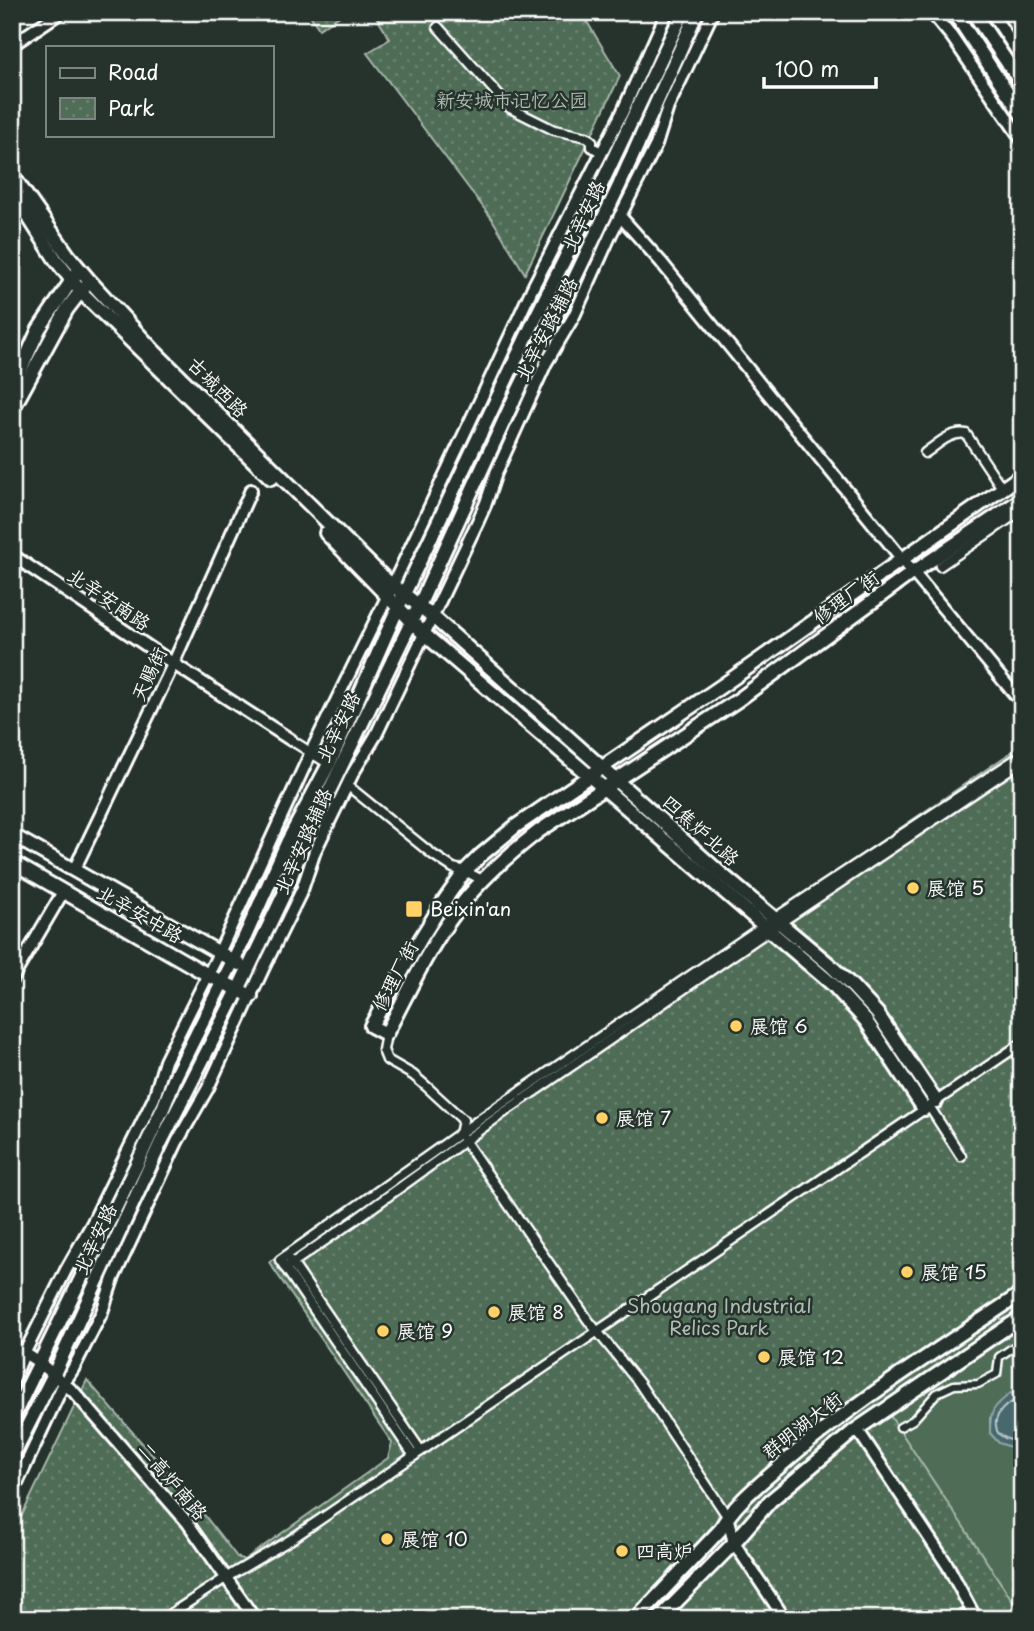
<svg xmlns="http://www.w3.org/2000/svg" width="1034" height="1631" viewBox="0 0 1034 1631" font-family="'Playpen Sans','LXGW WenKai TC',sans-serif">
	<style>
		.park { fill: url(#park-dots); stroke: #a7b6ab; stroke-width: 2 }
		.garden { fill: #4f6d57; stroke: #a7b6ab; stroke-width: 2 }
		.water { fill: #46686d; stroke: #90a4a7; stroke-width: 2 }
		.lines { fill: none; stroke-linecap: round; stroke-linejoin: round }
		.shore { stroke: #b5c3c5; stroke-width: 2 }
		.pedestrian-casing { stroke: #fff; stroke-width: 11 }
		.minor-casing { stroke: #fff; stroke-width: 13 }
		.tertiary-casing { stroke: #fff; stroke-width: 16 }
		.secondary-casing { stroke: #fff; stroke-width: 18 }
		.primary-casing { stroke: #fff; stroke-width: 18 }
		.pedestrian { stroke: #26332d; stroke-width: 6 }
		.minor { stroke: #26332d; stroke-width: 8 }
		.tertiary { stroke: #26332d; stroke-width: 10 }
		.secondary { stroke: #26332d; stroke-width: 12 }
		.primary { stroke: #26332d; stroke-width: 12 }
		.poi-dot { fill: #ffd166; stroke: #26332d; stroke-width: 2.5 }
		.labels { text-anchor: middle; stroke-width: 5; stroke-linejoin: round; paint-order: stroke }
		.park-label { font-size: 19px; fill: #b0bdb3; stroke: #26332d }
		.street-label { font-size: 19px; fill: #fff; stroke: #26332d }
		.poi-label { font-size: 19px; fill: #fff; stroke: #26332d; text-anchor: start }
	</style>
	<defs>
		<pattern id="park-dots" width="8" height="8" patternUnits="userSpaceOnUse" patternTransform="scale(1.75)"><rect width="8" height="8" fill="#4f6d57"/><path d="M2 2h.1M6 6h.1" fill="none" stroke="#698370" stroke-width="1.8" stroke-linecap="round"/></pattern>
	</defs>
	<rect width="100%" height="100%" fill="#26332d"/>
	<filter id="ink" filterUnits="userSpaceOnUse"><feTurbulence type="fractalNoise" baseFrequency=".0143" numOctaves="2"/><feDisplacementMap in="SourceGraphic" scale="14" xChannelSelector="R" yChannelSelector="G"/><feConvolveMatrix kernelMatrix="1 2 1 2 8 2 1 2 1" color-interpolation-filters="sRGB"/></filter>
	<g filter="url(#ink)">
		<g class="park">
			<path d="M308,12h38l-27,17z"/>
			<path d="M373,12h208l39,64 -95,198 -33,-55 -125,-166 23,-14z"/>
			<path d="M1022,745v874h-1010v-83l75,-156 111,127 39,50 7,3 144,-102 4,-15 -123,-181 194,-135z"/>
		</g>
		<g class="garden">
			<path d="M997,1314l7,9 -140,95 -60,46 -51,44 -6,1 -2,-3 53,-53z"/>
			<path d="M1022,1321v72h-11l-21,25v15l9,10 18,6 5,6v86l-7,8v10l7,11v45l-135,-204z"/>
		</g>
		<path class="water" d="M1011,1393h11v62l-5,-6 -18,-6 -9,-10c0,-23 3,-26 21,-40z"/>
		<g class="lines">
			<path class="shore" d="M1022,1400c-14,0 -31,15 -25,31 4,8 18,10 25,13"/>
			<defs>
				<path id="pedestrian" d="M900,1427l13,-7 24,-27 17,-8 24,-1 19,-10 2,-17 23,-16"/>
				<g id="minor">
					<path d="M438,27l72,81 44,22 33,7 5,4v6l9,5"/>
					<path d="M925,453c12,-8 25,-22 41,-19l36,54"/>
					<path d="M940,566l82,-56"/>
					<path d="M291,740l38,24"/>
					<path d="M347,785l85,69 21,14 12,3 17,9"/>
					<path d="M386,1034l-3,16 4,10 26,15 13,11 37,34 -3,14 128,186 51,63 88,133"/>
					<path d="M929,1106l32,50"/>
					<path d="M290,1260l131,191"/>
					<path d="M285,1268l70,-48 151,-109 274,-188 242,-162"/>
					<path d="M414,1456l-134,-196 220,-155 275,-187 247,-163"/>
					<path d="M163,1619l64,-42 63,-37 732,-497"/>
				</g>
				<g id="tertiary">
					<path d="M931,12l21,25 70,103"/>
					<path d="M991,12l31,47"/>
					<path d="M12,45l49,-33"/>
					<path d="M620,216l41,46 241,297 120,144"/>
					<path d="M12,555l162,109 117,76"/>
					<path d="M74,870l95,-197 82,-183"/>
					<path d="M12,979l51,-87"/>
					<path d="M12,1345l28,18 34,29 113,130 68,97"/>
					<path d="M12,1382l13,-30 41,-82 26,-46 62,-126 11,-37 54,-108 92,-201 77,-157 98,-207 46,-99 90,-176 45,-101"/>
					<path d="M857,1429l91,137 28,53"/>
					<path d="M12,1494l52,-111 9,-14 29,-57 11,-33 64,-137 31,-54 56,-121 38,-77 13,-39 38,-78 23,-38 102,-214 8,-18 10,-30 50,-110 28,-47 37,-82 45,-89 12,-38 45,-95"/>
					<path d="M727,1516l7,27 51,76"/>
				</g>
				<g id="secondary">
					<path d="M12,175l56,80 21,25 66,72 231,228 46,36 287,256 111,93 23,22 24,26 59,88"/>
					<path d="M12,191l44,69 25,32 190,186"/>
					<path d="M12,389l27,-60 37,-55"/>
					<path d="M12,410l55,-101 17,-22"/>
					<path d="M1022,475l-296,208 -210,143 -36,30 -15,15 -21,30 -23,37 -50,88 15,8c22,-41 41,-84 69,-121 23,-32 53,-58 84,-82l199,-131 171,-125 113,-76"/>
					<path d="M326,533l97,100 410,352 33,36 58,88"/>
					<path d="M636,1619l84,-89c13,-25 37,-44 58,-62 75,-66 161,-119 244,-175"/>
					<path d="M659,1619l72,-73 39,-45 84,-70 168,-114"/>
				</g>
				<g id="primary">
					<path d="M954,12l68,103"/>
					<path d="M973,12l49,72"/>
					<path d="M12,835l227,129"/>
					<path d="M12,862l196,113 43,21"/>
					<path d="M12,1419l124,-253 28,-60 12,-31 68,-136 44,-98 41,-77 75,-170 131,-275 58,-117 90,-190"/>
					<path d="M12,1457l42,-83 107,-232 77,-152 47,-98 17,-45 117,-241 90,-196 40,-82 25,-48 45,-94 78,-174"/>
				</g>
			</defs>
			<use href="#pedestrian" class="pedestrian-casing"/>
			<use href="#minor" class="minor-casing"/>
			<use href="#tertiary" class="tertiary-casing"/>
			<use href="#secondary" class="secondary-casing"/>
			<use href="#primary" class="primary-casing"/>
			<use href="#pedestrian" class="pedestrian"/>
			<use href="#minor" class="minor"/>
			<use href="#tertiary" class="tertiary"/>
			<use href="#secondary" class="secondary"/>
			<use href="#primary" class="primary"/>
		</g>
	</g>
	<g class="poi-dot">
		<circle cx="913" cy="888" r="7"/>
		<rect x="405" y="900" width="18" height="18" rx="3.5"/>
		<circle cx="736" cy="1026" r="7"/>
		<circle cx="602" cy="1118" r="7"/>
		<circle cx="907" cy="1272" r="7"/>
		<circle cx="494" cy="1312" r="7"/>
		<circle cx="383" cy="1331" r="7"/>
		<circle cx="764" cy="1357" r="7"/>
		<circle cx="387" cy="1539" r="7"/>
		<circle cx="622" cy="1551" r="7"/>
	</g>
	<g class="labels">
		<g class="park-label">
			<text x="512" y="107">新安城市记忆公园</text>
			<text x="719" y="1313">Shougang Industrial<tspan x="719" dy="22">Relics Park</tspan></text>
		</g>
		<g class="street-label">
			<text transform="translate(583 216) rotate(-65)" y="7">北辛安路</text>
			<text transform="translate(546 329) rotate(-63)" y="7">北辛安路辅路</text>
			<text transform="translate(218 387) rotate(45)" y="7">古城西路</text>
			<text transform="translate(846 597) rotate(-36)" y="7">修理厂街</text>
			<text transform="translate(109 599) rotate(34)" y="7">北辛安南路</text>
			<text transform="translate(149 674) rotate(-65)" y="7">天赐街</text>
			<text transform="translate(338 727) rotate(-64)" y="7">北辛安路</text>
			<text transform="translate(701 830) rotate(42)" y="7">四焦炉北路</text>
			<text transform="translate(303 841) rotate(-66)" y="7">北辛安路辅路</text>
			<text transform="translate(140 914) rotate(30)" y="7">北辛安中路</text>
			<text transform="translate(395 976) rotate(-62)" y="7">修理厂街</text>
			<text transform="translate(95 1239) rotate(-65)" y="7">北辛安路</text>
			<text transform="translate(802 1425) rotate(-38)" y="7">群明湖大街</text>
			<text transform="translate(173 1481) rotate(50)" y="7">二高炉南路</text>
		</g>
		<g class="poi-label">
			<text x="927" y="895">展馆 5</text>
			<text x="430" y="916">Beixin'an</text>
			<text x="750" y="1033">展馆 6</text>
			<text x="616" y="1125">展馆 7</text>
			<text x="921" y="1279">展馆 15</text>
			<text x="508" y="1319">展馆 8</text>
			<text x="397" y="1338">展馆 9</text>
			<text x="778" y="1364">展馆 12</text>
			<text x="401" y="1546">展馆 10</text>
			<text x="636" y="1558">四高炉</text>
		</g>
	</g>
	<rect width="1034" height="1631" fill="none" stroke="#26332d" stroke-width="42"/>
	<rect x="21" y="21" width="992" height="1589" fill="none" stroke="#fff" stroke-width="2.5" filter="url(#ink)"/>
	<rect x="46" y="46" width="228" height="91" fill="#26332d" stroke="#7d8581" stroke-width="2"/>
	<rect x="60" y="68" width="35" height="10" fill="#26332d" stroke="#7d8581" stroke-width="2"/>
	<text x="108" y="80" font-size="21" fill="#ffffff">Road</text>
	<rect x="60" y="98" width="35" height="21" fill="url(#park-dots)" stroke="#7d8581" stroke-width="2"/>
	<text x="108" y="116" font-size="21" fill="#ffffff">Park</text>
	<path d="M764 77v10h112v-10" fill="none" stroke="#ffffff" stroke-width="3.5"/>
	<text x="775" y="77" font-size="21" fill="#ffffff" stroke="#26332d" stroke-width="5" paint-order="stroke">100 m</text>
</svg>
